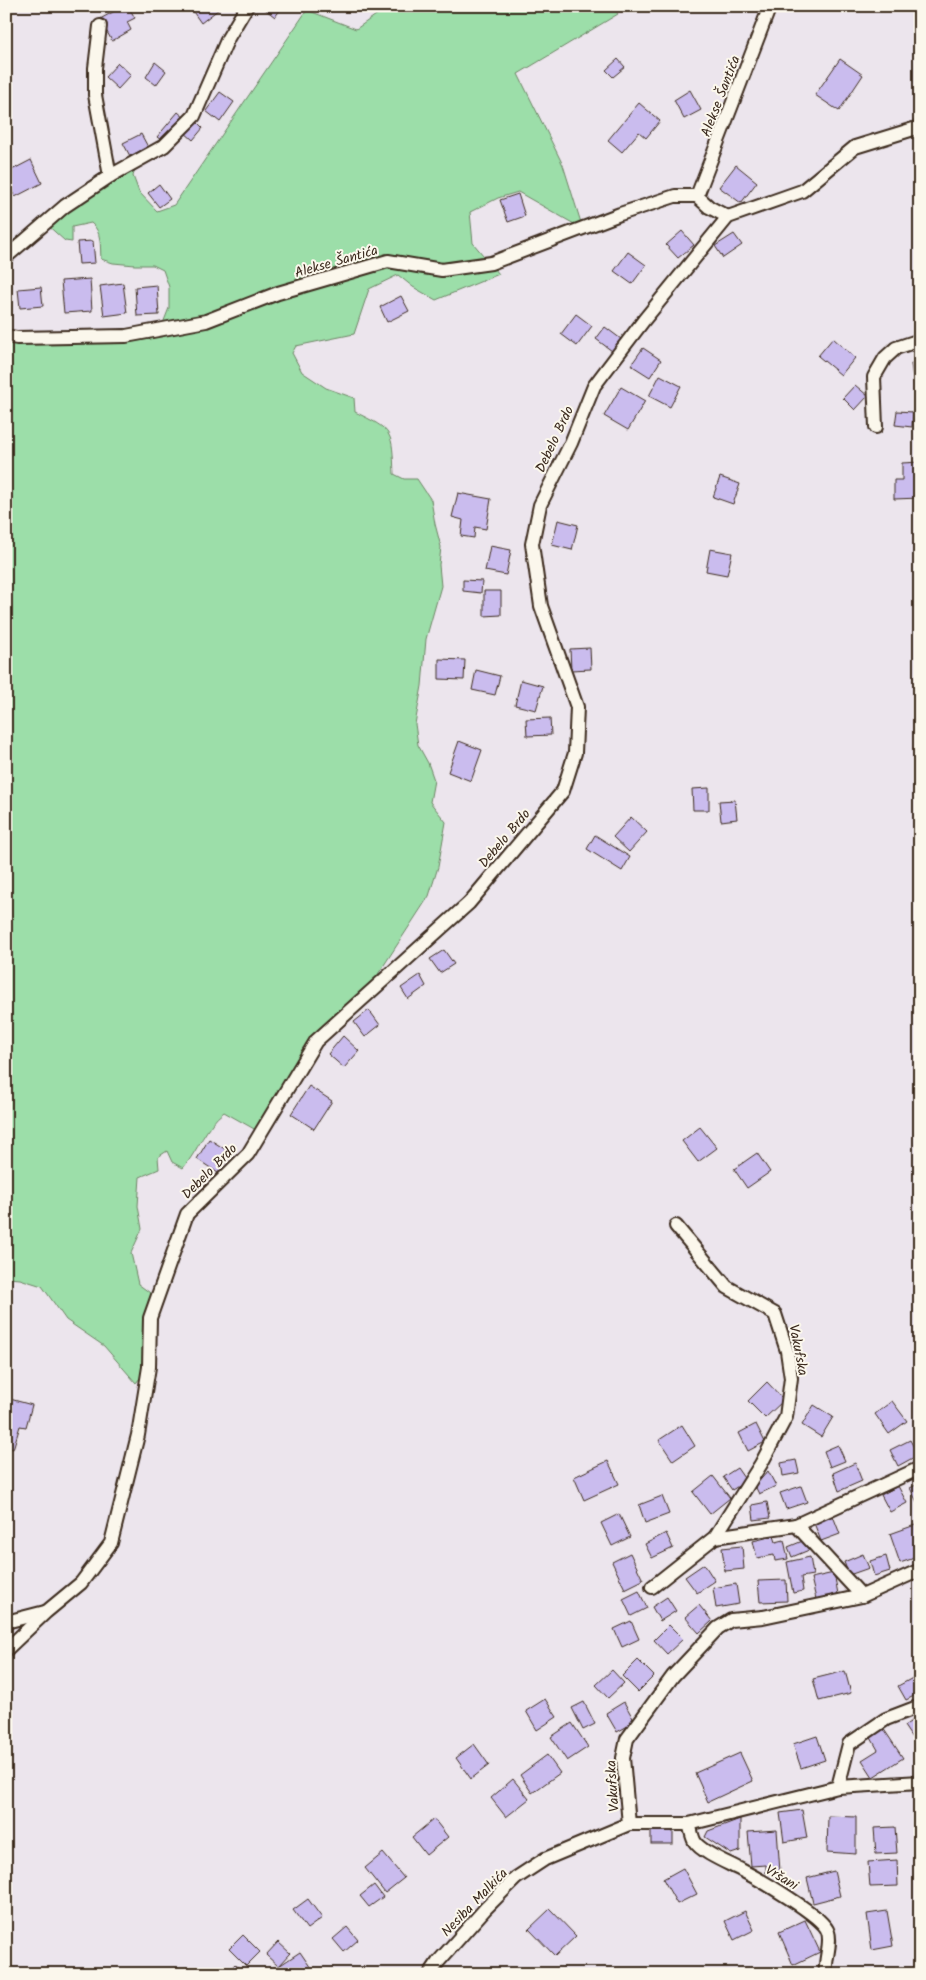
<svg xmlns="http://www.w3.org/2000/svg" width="926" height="1980" viewBox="0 0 926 1980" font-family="Kalam,sans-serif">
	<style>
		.green { fill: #9cdea9; stroke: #6c8464 }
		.building { fill: #cabcee; stroke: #3b2a1e }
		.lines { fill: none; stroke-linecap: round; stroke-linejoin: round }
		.minor-casing { stroke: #3b2a1e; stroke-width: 16 }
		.minor { stroke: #fbf7ec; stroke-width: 12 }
		.labels { text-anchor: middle; stroke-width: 4; stroke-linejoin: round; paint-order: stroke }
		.street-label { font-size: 14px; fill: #3b2a1e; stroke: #fbf7ec }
	</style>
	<rect width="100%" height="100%" fill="#ece5ed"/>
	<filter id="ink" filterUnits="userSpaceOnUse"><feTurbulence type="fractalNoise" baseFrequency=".02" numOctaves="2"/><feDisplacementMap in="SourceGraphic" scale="10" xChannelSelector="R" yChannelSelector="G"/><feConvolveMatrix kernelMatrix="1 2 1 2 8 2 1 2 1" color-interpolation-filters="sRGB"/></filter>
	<g filter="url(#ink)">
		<path class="green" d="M389,6h223l6,8 -100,60 45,91 20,64 -65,-37 -20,6 -28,14 3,31 26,31 -63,26 -23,-13 -15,-12 -29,14 -15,45 -58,12 -4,7 10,19 24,16 28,10 1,14c39,19 37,19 39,62l10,5h13l14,21 4,24 6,23 -2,18 2,21 -15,53 -4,47 -7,38 3,21 10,18 6,17 -4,22 16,20 -8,45 -9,29 -60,92 -57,66 -56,76 -32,-18c-18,13 -26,39 -41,56l-11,-6 -5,-11 -9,6 1,12 -19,8 -2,29 4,23 -11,24 7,31 19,14 -8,69 -13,16 -32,-37 -38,-26 -24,-34 -22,-7 -14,-1v-942h120l36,-10 7,-18v-21l-6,-17 -10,-5h-18l-22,-2 -12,-4c-1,-13 1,-28 -10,-36l-19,4v15l-7,-1 -20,-18 93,-63 -5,16 6,16 18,19 17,-6 133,-195 49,19z"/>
		<g class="building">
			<path d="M124,6h4l7,12 -8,4 4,8 -19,11 -12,-22z"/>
			<path d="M189,6h28l2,3 -18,14z"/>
			<path d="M261,6h22l-8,11z"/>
			<path d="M618,59l7,8 -12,10 -7,-7z"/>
			<path d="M840,59l23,16 -24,36 -24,-16z"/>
			<path d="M155,62l11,9 -10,14 -10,-8z"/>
			<path d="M118,63l13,12 -13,14 -13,-12z"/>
			<path d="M690,90l11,20 -17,9 -10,-19z"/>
			<path d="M220,92l14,10 -14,20 -14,-11z"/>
			<path d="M639,103l21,18 -14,17 -7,-6 -17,20 -14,-12z"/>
			<path d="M178,112l8,7 -21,24 -8,-6z"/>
			<path d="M195,120l8,8 -10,12 -9,-8z"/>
			<path d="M141,134l7,13 -18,9 -7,-13z"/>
			<path d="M31,160l11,23 -27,14 -9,-18v-6z"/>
			<path d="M736,165l21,17 -16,21 -22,-16z"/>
			<path d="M159,184l11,15 -11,8 -11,-14z"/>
			<path d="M518,194l7,22 -17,6 -8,-22z"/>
			<path d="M682,231l12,14 -16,13 -12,-13z"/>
			<path d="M734,234l8,11 -19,13 -8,-12z"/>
			<path d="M93,241l2,22 -16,1 -2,-22z"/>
			<path d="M628,252l18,13 -14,19 -18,-13z"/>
			<path d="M90,279l2,32 -28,2 -3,-32z"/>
			<path d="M123,283l4,30 -23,3 -4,-30z"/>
			<path d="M157,285l2,30 -22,1 -2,-29z"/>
			<path d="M41,287l2,19 -23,2 -2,-19z"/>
			<path d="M401,296l8,15 -22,11 -7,-15z"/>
			<path d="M576,314l16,12 -15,20 -16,-12z"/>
			<path d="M605,327l16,12 -9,12 -16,-12z"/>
			<path d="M833,338l22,20 -14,17 -23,-19z"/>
			<path d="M643,348l18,12 -11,17 -19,-12z"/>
			<path d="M920,363v22l-6,1 -3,-22z"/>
			<path d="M660,375l21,11 -11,21 -21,-11z"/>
			<path d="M855,385l13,11 -13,14 -12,-12z"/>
			<path d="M621,387l24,14 -17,29 -24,-14z"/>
			<path d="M897,411l16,1 -1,15 -17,-2z"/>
			<path d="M920,462v36l-26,1v-19h8v-17z"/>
			<path d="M720,477l20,7 -7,20 -20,-7z"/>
			<path d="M458,493l33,6 -5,30 -11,-2 -1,11 -13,-2 2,-16 -11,-3z"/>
			<path d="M558,520l20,5 -6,25 -20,-5z"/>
			<path d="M490,546l21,4 -5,25 -21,-4z"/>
			<path d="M710,549l22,4 -5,22 -21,-4z"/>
			<path d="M463,580l19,1 -1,12 -18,-2z"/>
			<path d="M484,591h17v24l-17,1z"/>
			<path d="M590,648l1,21 -20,1 -1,-21z"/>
			<path d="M439,659l26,1 -1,20 -25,-1z"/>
			<path d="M476,670l24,6 -5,19 -23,-5z"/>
			<path d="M521,680l22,6 -7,24 -21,-5z"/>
			<path d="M550,718l1,17 -24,1 -1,-17z"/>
			<path d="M459,741l23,9 -11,31 -23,-9z"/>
			<path d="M709,788v22h-16l-1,-21z"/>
			<path d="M735,800l2,19 -16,2 -2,-20z"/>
			<path d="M631,817l16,15 -18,20 -16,-15z"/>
			<path d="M595,835l35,22 -8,14 -35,-22z"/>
			<path d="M444,950l10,14 -14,9 -10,-14z"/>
			<path d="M420,975l6,11 -18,13 -7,-11z"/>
			<path d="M369,1010l11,15 -15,12 -11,-15z"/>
			<path d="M343,1036l16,15 -15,17 -16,-14z"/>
			<path d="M309,1086l23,15 -18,28 -23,-15z"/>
			<path d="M700,1127l17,21 -19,14 -16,-21z"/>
			<path d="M209,1139l22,14 -13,20 -21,-14z"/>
			<path d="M757,1153l13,19 -23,16 -13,-19z"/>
			<path d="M767,1382l17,18 -19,18 -17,-17z"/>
			<path d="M10,1399l22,6 -6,22 -6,-1 -7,23 -7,-2v-37z"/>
			<path d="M892,1401l15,20 -18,13 -14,-20z"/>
			<path d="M814,1405l19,12 -12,20 -19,-12z"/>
			<path d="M756,1424l9,18 -17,9 -9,-18z"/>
			<path d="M682,1425l13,21 -22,15 -14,-21z"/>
			<path d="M910,1440l8,15 -20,11 -8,-16z"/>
			<path d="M838,1445l7,16 -15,6 -6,-16z"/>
			<path d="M796,1460l3,13 -16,3 -2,-13z"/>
			<path d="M608,1461l11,23 -35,16 -10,-23z"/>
			<path d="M855,1463l7,18 -23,10 -6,-18z"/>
			<path d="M737,1468l9,13 -14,9 -9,-13z"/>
			<path d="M768,1471l8,15 -17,8 -4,-8z"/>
			<path d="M713,1476l17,22 -20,16 -17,-22z"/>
			<path d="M920,1483v20l-2,1 -8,-16z"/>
			<path d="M801,1486l6,16 -21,7 -6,-16z"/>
			<path d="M898,1486l9,17 -17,9 -9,-17z"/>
			<path d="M662,1496l7,18 -24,9 -6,-18z"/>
			<path d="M767,1502l3,16 -16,2 -2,-15z"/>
			<path d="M619,1514l11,23 -18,9 -11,-23z"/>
			<path d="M833,1516l7,18 -19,7 -7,-18z"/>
			<path d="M918,1524l2,5v27l-20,7 -10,-29z"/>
			<path d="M666,1533l7,15 -21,10 -7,-14z"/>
			<path d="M774,1536l2,6 8,-2 4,19 -13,2 -1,-6 -17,3 -4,-17z"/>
			<path d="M805,1540l4,10 -17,7 -4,-10z"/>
			<path d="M742,1546l2,23 -19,2 -3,-23z"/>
			<path d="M630,1553l13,27 -18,9 -13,-27z"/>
			<path d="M863,1554l6,14 -20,7 -5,-13z"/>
			<path d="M886,1556l4,15 -16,5 -4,-15z"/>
			<path d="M810,1557l3,18 -12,2 2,14 -10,2 -6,-31z"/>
			<path d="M704,1564l11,17 -18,12 -12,-16z"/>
			<path d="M834,1573l4,21 -22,5 -5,-21z"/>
			<path d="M786,1580l1,21 -27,1 -2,-21z"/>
			<path d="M736,1584l3,20 -23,4 -3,-20z"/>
			<path d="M639,1591l8,17 -16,8 -8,-17z"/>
			<path d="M667,1597l9,14 -16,10 -8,-14z"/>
			<path d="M699,1605l13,16 -13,12 -14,-16z"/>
			<path d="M631,1621l8,18 -17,8 -8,-18z"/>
			<path d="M669,1625l14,14 -16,15 -13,-14z"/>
			<path d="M638,1660l16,16 -16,16 -16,-16z"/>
			<path d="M612,1670l12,13 -16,15 -12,-13z"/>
			<path d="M845,1671l6,22 -32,8 -6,-22z"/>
			<path d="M920,1674v19l-14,7 -8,-14z"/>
			<path d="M545,1699l12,18 -20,13 -11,-19z"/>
			<path d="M584,1702l11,22 -12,6 -11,-22z"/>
			<path d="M624,1702l11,20 -18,10 -11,-19z"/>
			<path d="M919,1716l1,21 -6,4 -10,-15z"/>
			<path d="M572,1723l16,24 -21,14 -16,-24z"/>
			<path d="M883,1728l20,30 -30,19 -11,-17 16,-10 -8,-14z"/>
			<path d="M817,1736l8,24 -24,8 -8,-24z"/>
			<path d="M474,1744l15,21 -18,14 -15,-21z"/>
			<path d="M740,1753l13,28 -45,21 -13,-29z"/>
			<path d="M547,1755l13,18 -28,20 -12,-18z"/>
			<path d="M513,1779l16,20 -23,18 -15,-19z"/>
			<path d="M802,1810l5,28 -23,4 -4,-29z"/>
			<path d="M828,1816l28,1v37l-29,-2z"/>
			<path d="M434,1819l14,18 -22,18 -14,-18z"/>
			<path d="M740,1819v32l-9,3 -26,-17 3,-6z"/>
			<path d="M895,1827l2,26 -21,1 -2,-26z"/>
			<path d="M777,1830l3,42 -14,1v-8l-15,1 -3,-34z"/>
			<rect x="651" y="1831" width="22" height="13"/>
			<path d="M383,1853l21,25 -19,15 -20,-25z"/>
			<path d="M897,1860l1,26 -28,1 -2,-25z"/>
			<path d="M683,1868l14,26 -20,10 -14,-25z"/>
			<path d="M834,1871l6,25 -27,7 -6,-25z"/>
			<path d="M374,1885l9,12 -14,10 -9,-11z"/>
			<path d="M308,1899l14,19 -15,11 -14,-19z"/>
			<path d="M550,1909l26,27 -21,20 -26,-27z"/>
			<path d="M745,1911l9,19 -20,10 -9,-19z"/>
			<path d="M887,1911l6,35 -21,4 -5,-36z"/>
			<path d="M805,1920l15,32 -27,13 -14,-33z"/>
			<path d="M347,1927l11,13 -14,12 -11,-13z"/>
			<path d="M243,1935l17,17 -14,14 -17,-17z"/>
			<path d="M278,1942l12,11 -12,13 -12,-11z"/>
			<path d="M300,1952l15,22h-39l-3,-4z"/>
			<path d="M235,1964l9,10h-19z"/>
		</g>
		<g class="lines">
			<defs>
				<g id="minor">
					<path d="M100,26l-5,42v27l15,81"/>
					<path d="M697,196l73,-190"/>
					<path d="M6,257l59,-51 45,-30 54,-30 30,-30 34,-78 19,-32"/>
					<path d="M6,336l11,2 109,-2 80,-15 72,-28 110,-32 54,9 49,-7 129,-49 55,-18h22l12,11 19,10"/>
					<path d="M876,427l-2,-50 11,-19 11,-10 24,-8"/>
					<path d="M676,1226l51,61 48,27 12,37 4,27 -5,39 -25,47 -46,73"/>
					<path d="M796,1525l124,-57"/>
					<path d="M652,1587l63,-50 81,-12 66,71"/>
					<path d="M6,1622l39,-10"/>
					<path d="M6,1650l40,-38 35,-29 30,-40 27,-108 11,-68 1,-49 37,-104 61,-60 68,-113 153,-138 94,-112 12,-38 2,-46 -36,-101 -9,-62 8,-39 31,-62 23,-57 50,-66 84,-103 74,-26 53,-44 65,-20"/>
					<path d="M838,1787l11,-43 37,-25 34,-13"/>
					<path d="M629,1824l-6,-66 4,-19 46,-63 45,-48 13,-8 32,-3 99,-21 58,-26"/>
					<path d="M689,1824c2,5 3,14 6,18 6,10 35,22 46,28 16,8 83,46 87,62 4,12 -4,28 -2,42"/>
					<path d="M430,1974l8,-12 48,-54 30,-30 29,-19 84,-35h60l149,-37 82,-5"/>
				</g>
			</defs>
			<use href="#minor" class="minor-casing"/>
			<use href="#minor" class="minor"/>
		</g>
	</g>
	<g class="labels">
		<g class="street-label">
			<text transform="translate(720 96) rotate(-69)" y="5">Alekse Šantića</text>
			<text transform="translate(336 261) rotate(-16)" y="5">Alekse Šantića</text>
			<text transform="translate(554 439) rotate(-65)" y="5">Debelo Brdo</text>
			<text transform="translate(504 838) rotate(-50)" y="5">Debelo Brdo</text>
			<text transform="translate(209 1171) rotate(-45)" y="5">Debelo Brdo</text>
			<text transform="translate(799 1350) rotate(79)" y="5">Vakufska</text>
			<text transform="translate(612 1786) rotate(-94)" y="5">Vakufska</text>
			<text transform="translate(782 1877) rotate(31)" y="5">Vršani</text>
			<text transform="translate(474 1902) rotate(-46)" y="5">Nesiba Malkića</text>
		</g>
	</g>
	<rect width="926" height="1980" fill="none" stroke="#fbf7ec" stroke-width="25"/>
	<rect x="12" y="12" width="901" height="1955" fill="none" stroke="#3b2a1e" stroke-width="2" filter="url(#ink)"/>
</svg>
